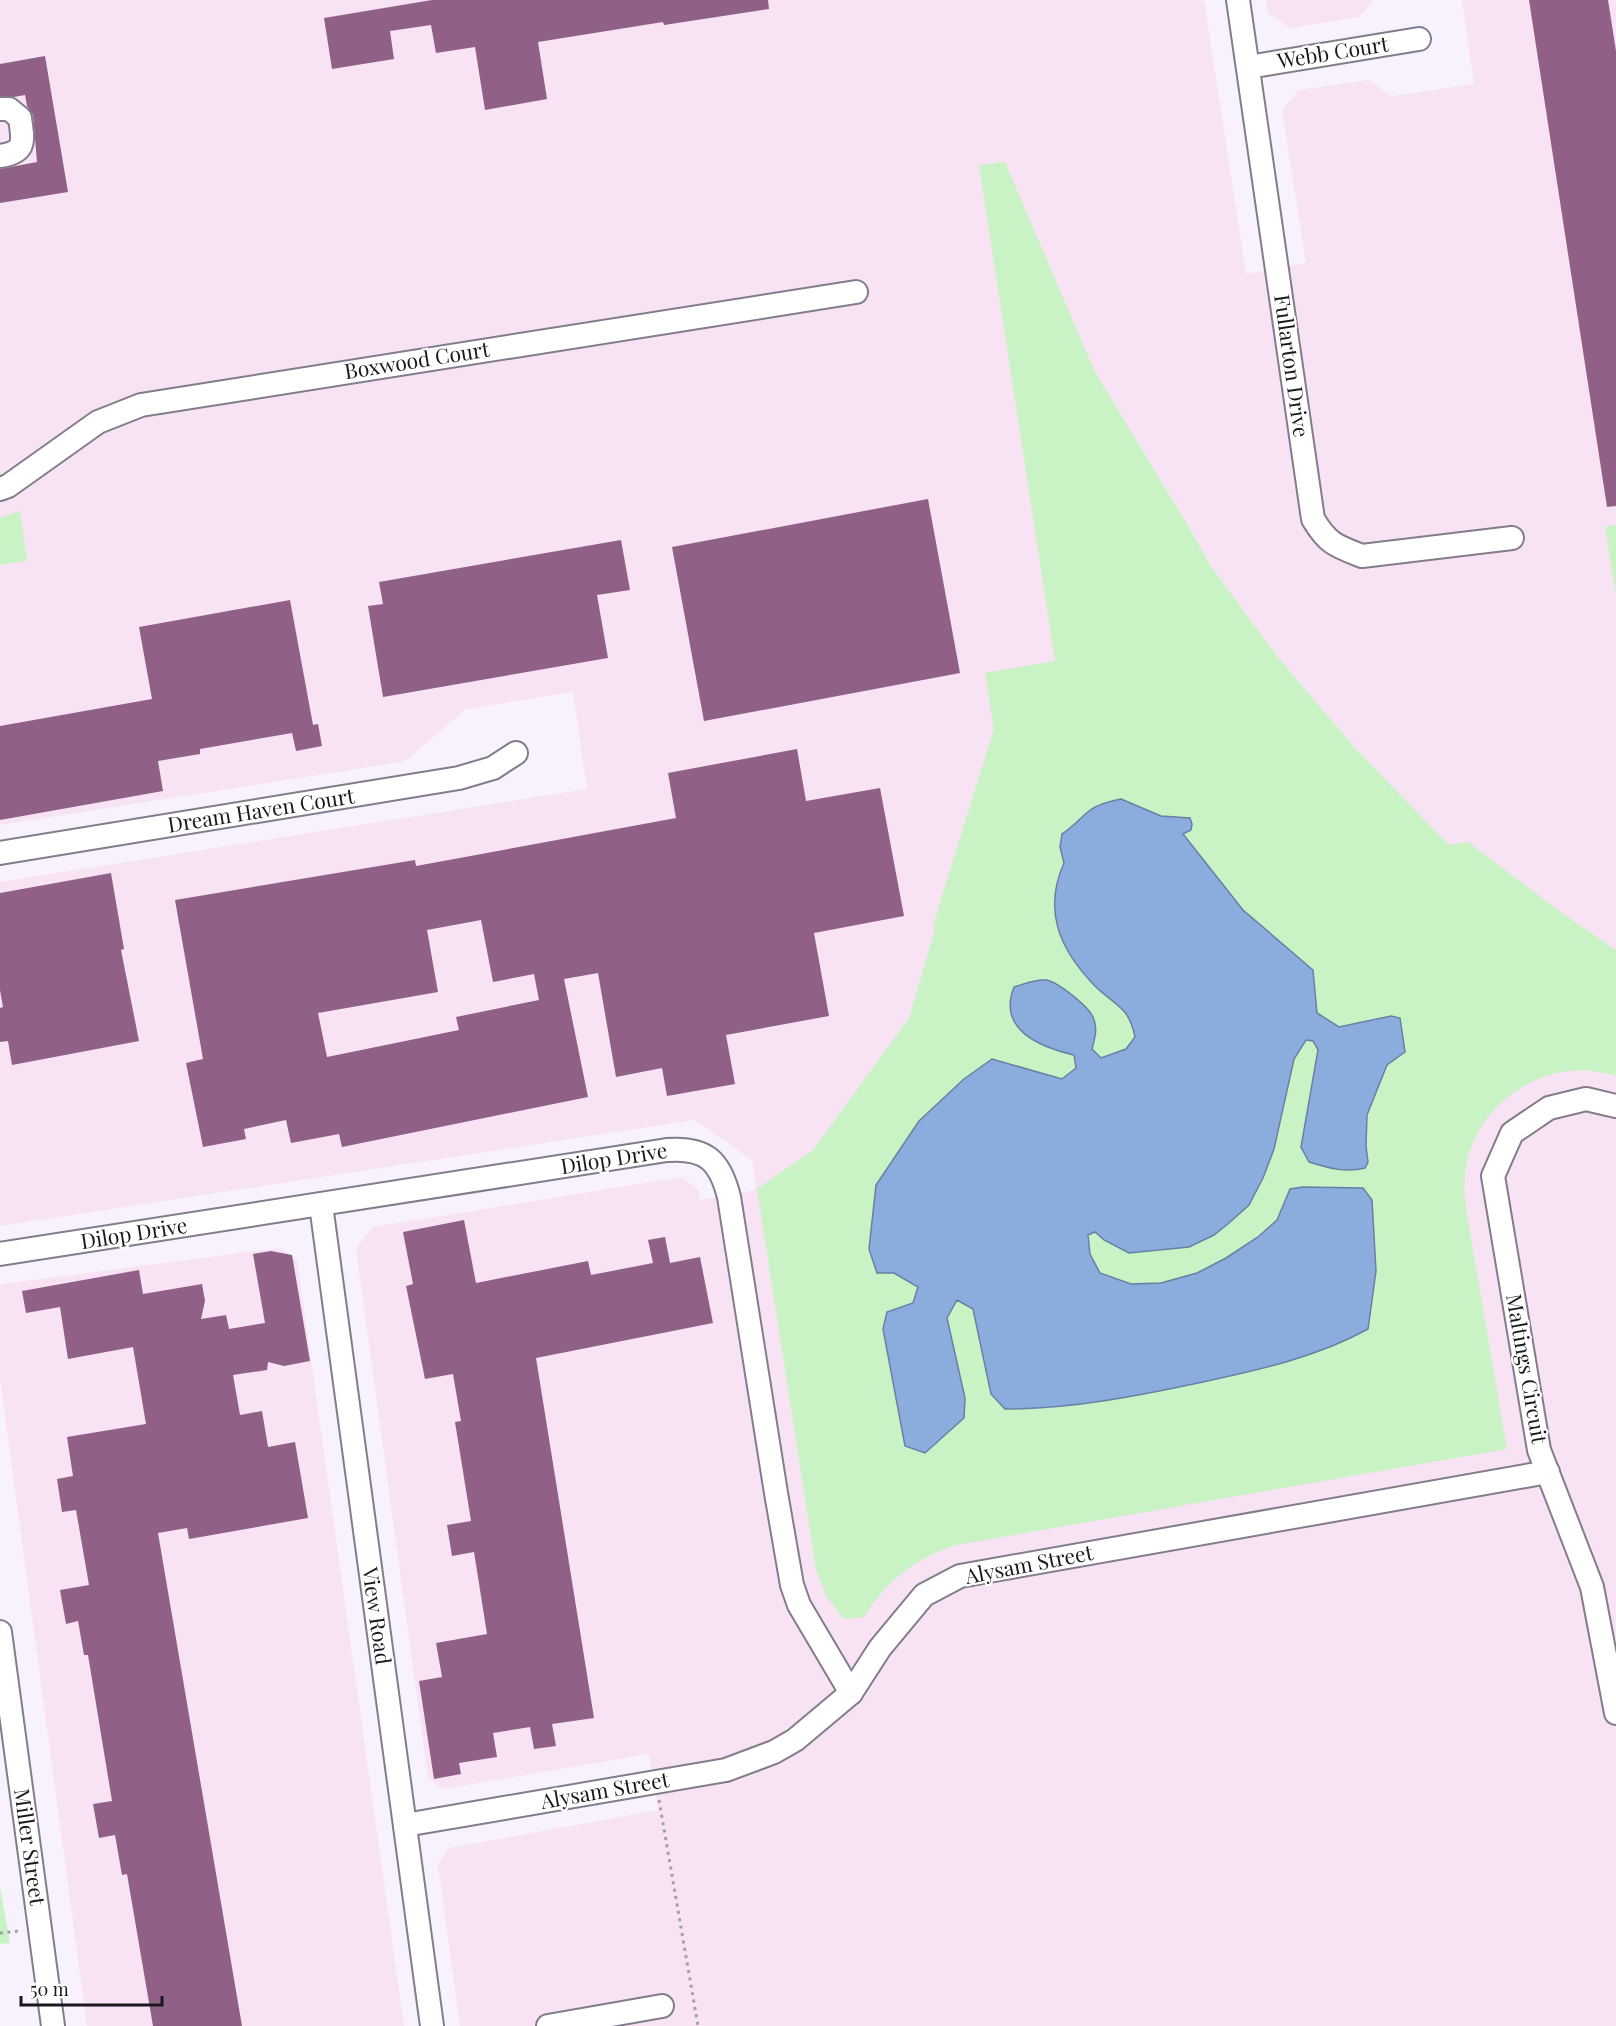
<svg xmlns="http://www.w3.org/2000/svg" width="1616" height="2026" viewBox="0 0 1616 2026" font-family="'Playfair Display',serif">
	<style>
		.industrial { fill: #f7e3f4; fill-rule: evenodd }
		.green { fill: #c9f3c4 }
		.water { fill: #8aadde; stroke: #6880a4; stroke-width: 1.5 }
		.building { fill: #906087; fill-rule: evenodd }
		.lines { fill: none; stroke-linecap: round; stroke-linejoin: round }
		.minor-casing { stroke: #827d8a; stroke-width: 26 }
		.path { stroke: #a39fa8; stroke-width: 3; stroke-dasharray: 3 4.5; stroke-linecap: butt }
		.minor { stroke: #fff; stroke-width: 22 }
		.labels { text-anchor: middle; stroke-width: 4.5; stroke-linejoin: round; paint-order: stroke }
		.street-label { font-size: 21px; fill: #1a181d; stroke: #fff }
	</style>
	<rect width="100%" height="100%" fill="#f7f2fe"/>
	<g class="industrial">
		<path d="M0,0h1204l42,274 60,-11 -24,-153 17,-20 69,-10 24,16 82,-12 -12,-84h154v2026h-1156l-22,-161 11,-17 209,-38 -9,-56 -206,35 -15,-11 -72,-530 17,-21 309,-50 16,13 2,10 56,-10 -3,-29 -58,-41 -695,106v-344l587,-93 -14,-97 -107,17 -57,49 -8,4 -401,63zM1095,372l94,155 21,38 67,91 77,91 94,98 -432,-444z"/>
		<path d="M1266,0h107l-14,17 -69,11 -22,-15z"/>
		<path d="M280,1248l17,12 107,766h-317l-87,-648v-93l2,-1z"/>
	</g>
	<g class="green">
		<path d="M1005,162l90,210 94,155 21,38 67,91 77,91 95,98 19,-3 94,71 54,37v126c-7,-2 -15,-4 -23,-5 -54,-6 -109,31 -124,83 -6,18 -5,37 -3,55l41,240 -551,96c-41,13 -70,36 -92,72l-20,2 -18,-23 -10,-27 -59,-380 56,-39 96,-132 27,-92 -3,-1 61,-196 -9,-56 70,-12 -76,-496z"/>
		<path d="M20,511l7,50 -27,4v-47z"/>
		<path d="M1616,525v70l-11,-68z"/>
		<path d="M0,1887l10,56 -10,1z"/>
	</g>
	<path class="water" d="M1121,799l40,17 29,2 2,6 -1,6 -8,4 60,76 70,60 4,43 22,14 52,-11 9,2 5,34 -18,13 -20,50 -1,31 2,16 -3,6c-20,5 -37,0 -56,-6l-8,-15 17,-97 -5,-9 -7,-1 -12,19 -20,90 -11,29 -14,27 -20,18 -15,12 -25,12 -60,6 -25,-13 -9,-8 -7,3 2,19 10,19 31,11 30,-1 36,-10 29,-15 32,-21 19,-17 13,-31 13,-2 60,1 9,12 4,71 -8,58c-51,28 -109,41 -165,53 -66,14 -131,27 -198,27l-14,-15 -18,-85 -16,-9 -10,18 18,80 -1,20 -39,35 -20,-7 -22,-117 4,-17 26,-9 5,-16 -24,-14h-17l-8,-24 7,-64 43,-64 45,-42 28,-20 70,20 14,-11 -2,-13c-34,-8 -77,-25 -60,-68 10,-3 21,-8 32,-7 12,2 42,26 47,37 5,11 2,21 -1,32l9,9 25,-9 9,-12c-6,-32 -22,-32 -42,-53 -34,-36 -50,-74 -29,-121l-4,-16 2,-13c11,-7 17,-15 27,-23 9,-7 21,-10 32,-12z"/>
	<g class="building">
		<path d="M432,0h336l1,9 -105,16 -1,-3 -125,20 9,57 -62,11 -10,-63 -39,6 -5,-28 -41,6 4,28 -62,10 -8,-51z"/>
		<path d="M1529,0h79l8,51v455l-9,1z"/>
		<path d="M45,56l23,136 -68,11v-34l37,-7 -4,-47 -6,-9 -2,-11 -11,2 -14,-1v-32z"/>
		<path d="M928,499l32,174 -256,48 -32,-174z"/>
		<path d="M621,540l9,50 -33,5 11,63 -225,39 -15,-91 15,-2 -4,-22z"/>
		<path d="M290,600l23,125 5,-1 4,22 -26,5 -4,-18 -92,16v5l-42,7 5,30 -163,29v-94l152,-27 -13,-72z"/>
		<path d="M797,749l9,52 74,-13 24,128 -90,17 15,83 -103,19 9,49 -68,12 -5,-28 -46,9 -18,-104 -34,6 24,118 -246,50 -3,-13 -48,9 -5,-23 -42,9 2,10 -43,8 -17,-84 17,-4 -28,-159 240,-40 1,6 260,-48 -8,-45zM481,920l12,62 41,-8 5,26 -83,17 3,13 -132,27 -9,-44 120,-21 -11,-62z"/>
		<path d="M111,873l13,76 -3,1 18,91 -127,24 -4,-24 -8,1v-34l3,-1 -3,-17v-97z"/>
		<path d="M464,1220l12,63 112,-22 3,14 62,-12 -5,-23 17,-3 5,26 30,-6 13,66 -177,35 58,360 -42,6 4,22 -22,3 -4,-22 -37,6 4,24 -38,6 2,11 -27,5 -15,-98 23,-4 -6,-34 51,-9 -13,-82 -22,4 -5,-31 24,-4 -16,-99 6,-1 -8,-47 -28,5 -19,-93 7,-2 -10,-52z"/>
		<path d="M271,1251l21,4 18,106 -26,5 -16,-4 -1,8 -34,5 7,40 22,-4 6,36 27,-5 13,76 -119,21 -2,-11 -29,5 84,493h-89l-26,-152 -5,1 -7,-40 -16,3 -6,-34 19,-3 -24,-146h-4l-6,-34 -12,3 -6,-34 29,-5 -13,-75 -14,2 -5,-33 16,-3 -6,-39 79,-13 -13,-77 -65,12 -8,-52 -34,6 -4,-22 117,-21 4,24 59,-10 3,17 -4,18 25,-4 3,14 36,-6 -12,-69z"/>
	</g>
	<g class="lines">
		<defs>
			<g id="minor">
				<path d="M1238,0l75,519c15,25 23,27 49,37l150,-18"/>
				<path d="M1248,67l171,-28"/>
				<path d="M0,109h9l11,9c3,23 7,34 -20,38"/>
				<path d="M0,489l8,-3 90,-64 43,-17 715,-113"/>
				<path d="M0,853l459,-75 34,-10 23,-15"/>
				<path d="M1616,1106l-30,-7 -37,9 -37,25 -19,43 46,274 53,137 24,126"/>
				<path d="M321,1205l111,821"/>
				<path d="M0,1254l667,-104c39,-3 53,11 62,47l47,296 16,92 7,20 52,88"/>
				<path d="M0,1632l53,394"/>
				<path d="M405,1825l321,-55 48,-18 21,-12 56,-47 29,-45 44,-53 36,-19 588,-104"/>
				<path d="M548,2026l114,-20"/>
			</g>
		</defs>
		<use href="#minor" class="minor-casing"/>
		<g class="path">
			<path d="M659,1800l39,226"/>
			<path d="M0,1933l19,-2"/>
		</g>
		<use href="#minor" class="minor"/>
	</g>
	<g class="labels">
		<g class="street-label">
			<text transform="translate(1333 53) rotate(-9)" y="7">Webb Court</text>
			<text transform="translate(417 361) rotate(-9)" y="7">Boxwood Court</text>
			<text transform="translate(1291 366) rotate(82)" y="7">Fullarton Drive</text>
			<text transform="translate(261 811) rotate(-9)" y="7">Dream Haven Court</text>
			<text transform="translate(614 1159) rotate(-9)" y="7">Dilop Drive</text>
			<text transform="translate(134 1234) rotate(-9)" y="7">Dilop Drive</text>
			<text transform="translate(1526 1369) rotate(80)" y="7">Maltings Circuit</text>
			<text transform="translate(1029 1565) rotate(-11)" y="7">Alysam Street</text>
			<text transform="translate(376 1616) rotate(82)" y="7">View Road</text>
			<text transform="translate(605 1791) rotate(-10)" y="7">Alysam Street</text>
			<text transform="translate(29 1847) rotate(82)" y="7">Miller Street</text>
		</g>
	</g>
	<path d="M21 1996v9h141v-9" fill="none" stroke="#1a181d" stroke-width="3"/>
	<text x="30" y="1996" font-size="18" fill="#1a181d" stroke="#ffffff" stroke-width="4.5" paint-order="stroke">50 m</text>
</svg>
